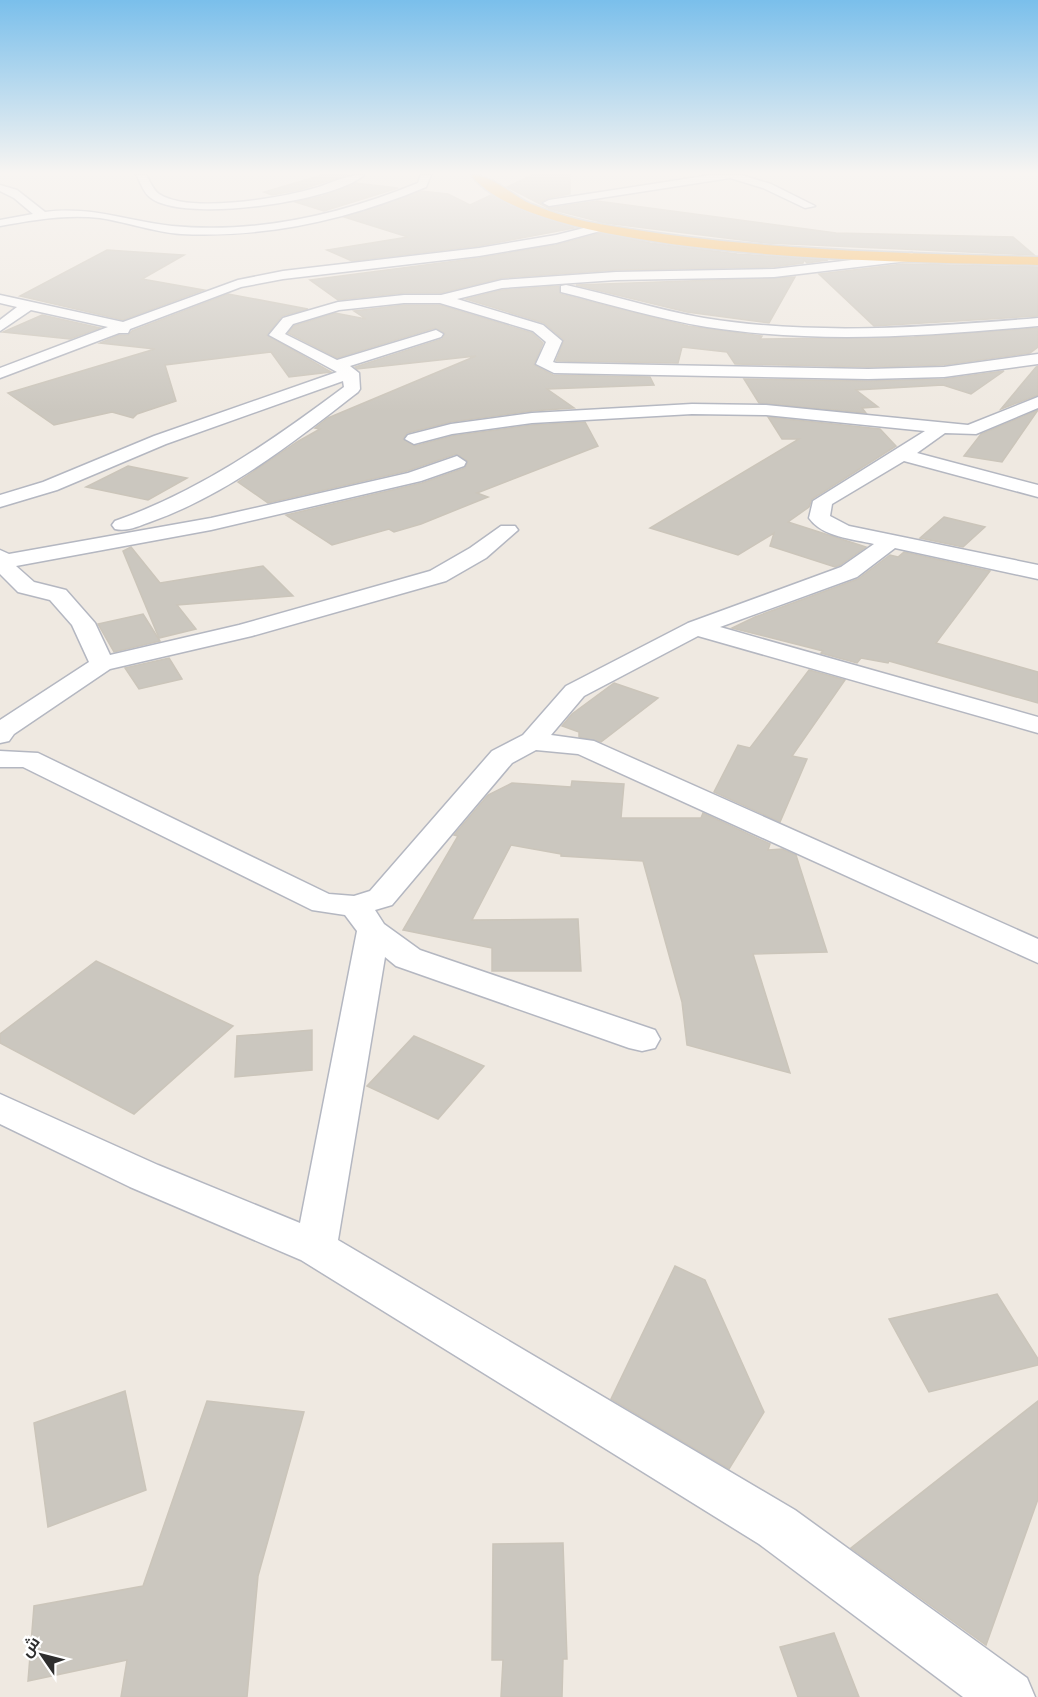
<svg xmlns="http://www.w3.org/2000/svg" width="1038" height="1697" viewBox="0 0 1038 1697" font-family="'Nunito Sans',Cairo,sans-serif">
	<style>
		.building { fill: #cbc7bf; stroke: #cbc5ba; stroke-width: 1.5 }
		.lines { fill: none; stroke-linecap: round; stroke-linejoin: round }
		.minor-casing { stroke: #b4b7c1; stroke-width: 3 }
		.trunk-casing { stroke: #c9c9c9; stroke-width: 3 }
		.minor { fill: #fff; fill-rule: evenodd }
		.trunk { fill: #f8ba60; fill-rule: evenodd }
	</style>
	<rect width="100%" height="100%" fill="#efe9e1"/>
	<g class="building">
		<path d="M322,175h25l-48,15 -27,5 -8,-3z"/>
		<path d="M532,175h38v19l-21,4 -8,4 8,6 48,-7 239,32 177,4 21,18 -267,-12 -162,-20 -55,-14 -43,-22z"/>
		<path d="M355,183l43,5 -74,23 -29,-9 28,-6z"/>
		<path d="M421,191l27,3 22,11 23,-11 17,12 64,22 -95,18 -127,15 -25,-11 81,-13 -64,-20z"/>
		<path d="M601,233l49,10 87,11 91,6 -21,3 -3,-3 -1,3 -29,4 -158,3 -114,8 -61,15h-37l-66,7 -28,-20 169,-22 77,-13z"/>
		<path d="M107,250l77,5 -42,24 62,11 -81,30 -103,-24z"/>
		<path d="M903,264l135,3v49l-164,10 -55,-52z"/>
		<path d="M795,277l-26,46 -82,-11 -111,-27z"/>
		<path d="M559,286l1,8 128,32 74,10 -2,3 154,-2 124,-9v19l-8,6 -86,12 -76,2 -133,-3 -8,-12 -45,-5 -4,16 -122,-2 8,-21 -20,-17 -78,-24 36,-9z"/>
		<path d="M228,294l80,15 -26,7 -15,19 64,37 -42,5 -18,-25 -106,13 11,36 -39,13 -4,4 -21,-6 -58,13 -46,-32 147,-44 -55,-6 19,-8h9l4,-4z"/>
		<path d="M404,305h36l92,28 11,10 -9,22 19,10 97,2 4,8 -107,4 27,19 -42,3 -81,11 -44,11 -4,6 12,7 37,-10 80,-11 53,-3 13,24 -121,47 11,4 -67,27 -27,8 -5,-3 -57,16 -46,-30 136,-32 43,-15 3,-7 -12,-7 -49,17 -139,32 -30,-21 59,-40 23,-13 -5,-1 13,-10 148,-62 -119,13 -2,-2 87,-28 3,-6 -10,-5 -98,30 -49,-25 6,-7 41,-13 31,6 -12,-8z"/>
		<path d="M42,315l58,13 -30,11 -67,-7z"/>
		<path d="M1038,366v29l-37,14 35,-42z"/>
		<path d="M1004,371l-33,23 -28,-9 -87,5 22,17 -16,1 4,5 -107,-10 -15,-24 124,2 76,-2z"/>
		<path d="M1038,410l-36,52 -38,-6 17,-22z"/>
		<path d="M768,417l112,12 16,17 -84,53 -3,8 -21,15 78,25 -26,18 -5,2 -65,-21 4,-13 -36,22 -88,-27 149,-89h-17z"/>
		<path d="M128,466l59,12 -39,22 -62,-13z"/>
		<path d="M944,517l41,10 -22,20 -43,-9z"/>
		<path d="M131,547l29,36 103,-17 30,30 -116,9 19,24 -37,9 -36,-87z"/>
		<path d="M904,552l86,19 -54,72 102,29v31l-149,-42 -1,2 -27,-5 -4,5 -36,-10 2,-2 -91,-23 23,-11 103,-38 32,-24 8,2z"/>
		<path d="M143,614l17,27 -46,11 -16,-28z"/>
		<path d="M169,658l13,21 -43,10 -14,-21z"/>
		<path d="M809,670l36,10 -53,76 15,3 -27,63 -66,-30 24,-47 12,3z"/>
		<path d="M614,683l44,15 -57,44 -22,-5v-5l-17,-6 10,-12z"/>
		<path d="M572,781l52,3 -3,34h80l2,-5 67,31 -2,6 14,-1 14,6 31,97 -74,2 37,119 -103,-28 -5,-43 -39,-141 -82,-5v-2l-50,-9 -39,75 106,-1 3,52h-89v-23l-89,-18 55,-94 -4,-1 34,-40 24,-12 59,4z"/>
		<path d="M96,961l137,65 -99,88 -134,-71v-9z"/>
		<path d="M312,1030v40l-77,7 2,-41z"/>
		<path d="M414,1036l70,30 -46,53 -71,-33z"/>
		<path d="M675,1266l30,14 59,132 -35,57 -118,-70z"/>
		<path d="M997,1294l41,65v6l-109,27 -40,-73z"/>
		<path d="M125,1391l21,99 -98,37 -14,-104z"/>
		<path d="M207,1401l97,11 -46,164 -11,121h-126l6,-37 -99,21 6,-75 109,-20z"/>
		<path d="M1038,1401v98l-52,146 -135,-97z"/>
		<path d="M563,1543l4,116h-4l-1,38h-61l2,-37h-11l1,-116z"/>
		<path d="M834,1633l25,64h-61l-18,-50z"/>
	</g>
	<g class="lines">
		<defs>
			<g id="minor">
				<path d="M136,175h10c4,6 7,15 13,19 31,20 122,4 156,-6 17,-5 32,-14 49,-13 -30,27 -180,48 -213,23 -8,-5 -10,-16 -15,-23z"/>
				<path d="M421,175h10l-5,12c-79,33 -160,51 -245,47 -28,-2 -54,-12 -81,-16 -34,-4 -67,2 -100,8v-6l33,-6 -19,-16 -14,-7v-6l17,5 28,22c47,-6 82,9 127,14 84,8 168,-11 246,-43z"/>
				<path d="M711,175h30l30,9 44,22 -10,2 -42,-20 -33,-10 -181,28 -6,-3 6,-3z"/>
				<path d="M600,224l4,2v4l-48,13 -77,13 -196,23 -42,8 -111,42 -2,4h-9l-119,45v-10l108,-41 -77,-17 -31,21v-11l17,-13 -17,-4v-8l123,27 115,-42 45,-9 196,-23 77,-13z"/>
				<path d="M912,253l6,4 -2,3 -142,17 -158,3 -114,8 -45,11 86,26 19,16 -9,21 3,1 312,6 76,-2 94,-13v10l-94,13 -76,2 -314,-6 -18,-9 10,-22 -13,-11 -93,-28h-36l-65,7 -46,14 -8,10 52,26 99,-30 7,4 -2,3 -91,29 9,7 1,16 -2,3c-64,50 -131,103 -208,130 -11,4 -23,10 -35,7l-3,-4 3,-4c85,-30 157,-80 229,-134l-1,-6 -177,63 -109,46 -57,17v-12l43,-13 111,-46 183,-64 -68,-37 14,-17 55,-16 66,-7h37l61,-15 114,-8 158,-3z"/>
				<path d="M566,285c46,10 92,25 138,33 110,18 224,9 334,0v8c-110,10 -221,18 -331,1 -49,-8 -98,-23 -146,-35v-6z"/>
				<path d="M1038,397v11l-62,26 -31,-1 -28,20 121,32v12l-134,-36 -72,43 -2,12 19,10 189,39v14l-143,-31 -38,29 -137,50 318,90v16l-340,-97 -114,60 -33,39 43,6 444,198v24l-460,-209 -42,-4 -24,13 -120,142 -17,5 9,14 36,26 235,80 5,9 -5,9 -13,3 -13,-3 -233,-82 -11,-9 -47,283 457,270 232,168 8,19h-72l-204,-153 -458,-284 -171,-73 -130,-63v-30l158,71 142,58 57,-292 -12,-16 -33,-5 -289,-143h-23v-16l38,2 291,141 25,2 16,-5 122,-140 31,-16 43,-49 122,-63 153,-56 33,-23c-21,-5 -52,-7 -65,-26l4,-17 112,-70 -159,-16 -74,-1 -160,9 -80,11 -38,10 -9,-5 3,-4 43,-11 81,-11 160,-9 74,1 202,20z"/>
				<path d="M457,456l9,6 -2,4 -43,15 -210,49 -195,36 18,16 32,8 29,33 15,32 129,-30 191,-54 40,-23 31,-22h14l3,4 -32,28 -40,23 -194,55 -142,33 -96,65 -5,7 -9,2v-23l89,-58 -17,-37 -22,-25 -32,-8 -18,-18v-24l9,4 202,-36 197,-45z"/>
			</g>
			<path id="trunk" d="M471,175c22,0 40,20 60,29 24,10 49,17 74,21 143,25 288,28 433,32v8c-113,-3 -499,-3 -567,-90z"/>
		</defs>
		<use href="#minor" class="minor-casing"/>
		<use href="#trunk" class="trunk-casing"/>
		<use href="#minor" class="minor"/>
		<use href="#trunk" class="trunk"/>
	</g>
	<linearGradient id="sky" x2="0" y2="1"><stop stop-color="#7abfeb"/><stop offset="0.42" stop-color="#f8f5f2"/><stop offset="1" stop-color="#f8f5f2" stop-opacity="0"/></linearGradient>
	<rect width="1038" height="412" fill="url(#sky)"/>
	<g transform="translate(42 1655) rotate(305)" stroke="#ffffff" stroke-width="4.5" paint-order="stroke">
	<path d="M0-4.5L10 22L0 15L-10 22Z" fill="#2e2e2e"/>
	<text y="-9" font-size="16" font-weight="bold" text-anchor="middle" fill="#2e2e2e">ش</text>
	</g>
</svg>
